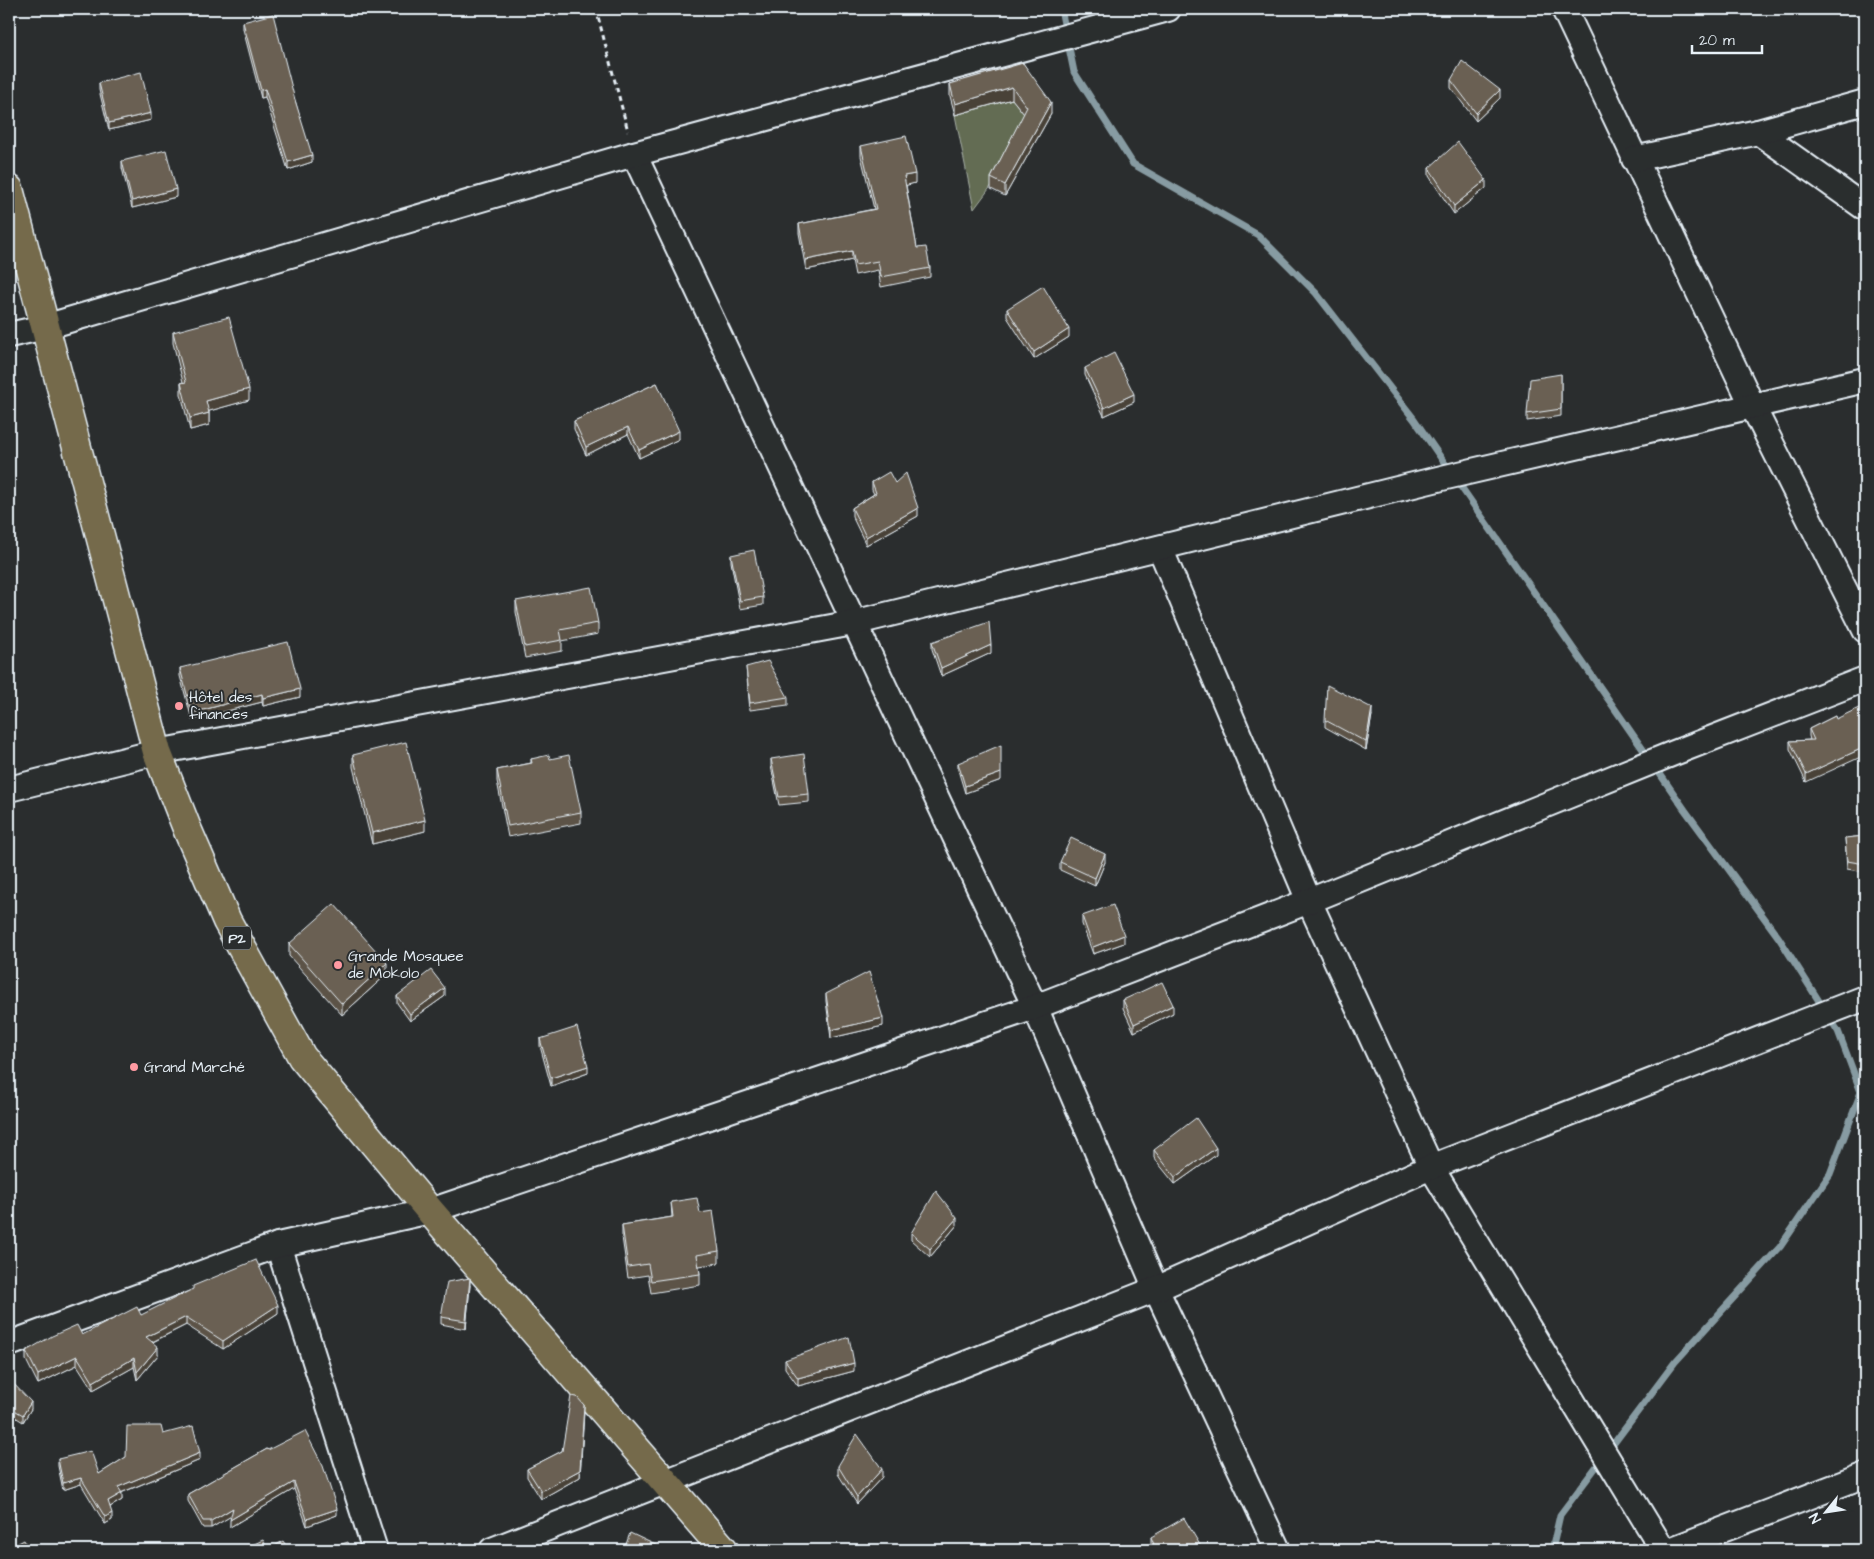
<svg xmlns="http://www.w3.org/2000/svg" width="1874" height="1559" viewBox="0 0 1874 1559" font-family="'Architects Daughter',sans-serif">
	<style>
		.green { fill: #636c53; stroke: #a6aea6 }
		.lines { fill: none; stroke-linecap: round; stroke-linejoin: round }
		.stream { stroke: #879ba2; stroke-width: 7 }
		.minor-casing { stroke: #e8f1f8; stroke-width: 28 }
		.major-casing { stroke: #e8f1f8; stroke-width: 31 }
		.path { stroke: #e8f1f8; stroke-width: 3; stroke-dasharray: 5 4; stroke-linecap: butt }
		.minor { stroke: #2a2d2e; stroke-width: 24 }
		.major { stroke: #746b4b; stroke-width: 28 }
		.wall { fill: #5b5347; stroke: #e8f1f8 }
		.shaded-wall { fill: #4a4339; stroke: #e8f1f8 }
		.building { fill: #6a6052; stroke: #e8f1f8 }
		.poi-dot { fill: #ff9aa2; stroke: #2a2d2e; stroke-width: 2 }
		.labels { text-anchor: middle; stroke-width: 4; stroke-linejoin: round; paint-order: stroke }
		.shield { fill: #2a2d2e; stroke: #afb6bb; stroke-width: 1 }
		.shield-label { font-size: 14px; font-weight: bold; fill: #e8f1f8 }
		.poi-label { font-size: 15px; fill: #e8f1f8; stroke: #2a2d2e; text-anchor: start }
	</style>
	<rect width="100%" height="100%" fill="#2a2d2e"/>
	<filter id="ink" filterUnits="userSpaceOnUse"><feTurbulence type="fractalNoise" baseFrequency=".02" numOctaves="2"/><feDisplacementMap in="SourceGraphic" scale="10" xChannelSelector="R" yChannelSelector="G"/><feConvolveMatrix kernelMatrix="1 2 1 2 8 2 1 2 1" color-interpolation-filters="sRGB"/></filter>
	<g filter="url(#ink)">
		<path class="green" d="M1012,99l15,19 -32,63 -21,28 -19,-94z"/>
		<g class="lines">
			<path class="stream" d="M1061,9l13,63 59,92 125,71 58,58 98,126 271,391 94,128 59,93 23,61 -31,82 -50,73 -105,115 -115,153 -8,35"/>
			<defs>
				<g id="minor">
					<path d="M1564,9l189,398 112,223"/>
					<path d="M1758,132l107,76"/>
					<path d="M634,154l401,853 121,282 122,261"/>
					<path d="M1634,159l124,-27 107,-30"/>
					<path d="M9,335l36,-8 589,-173 534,-145"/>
					<path d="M1160,548l149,353 122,266 232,383"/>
					<path d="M9,789l148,-37 696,-129 589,-145 423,-98"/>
					<path d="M278,1245l97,305"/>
					<path d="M9,1344l269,-99 152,-34 605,-204 274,-106 365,-148 191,-74"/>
					<path d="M492,1550l664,-261 275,-122 434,-169"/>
					<path d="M1670,1550l195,-75"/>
				</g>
				<path id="major" d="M9,189l148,563 31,79 39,90 75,136 128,154 294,339"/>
			</defs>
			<use href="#minor" class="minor-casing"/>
			<use href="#major" class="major-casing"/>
			<path class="path" d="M596,9l32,122"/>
			<use href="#minor" class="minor"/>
			<use href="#major" class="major"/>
		</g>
		<g class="wall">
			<path d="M243,22l52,78 17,62 -24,8 -23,-73 -4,1 -18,-69z"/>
			<path d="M1023,63l28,51 -46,82 -14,-7v-11l33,-64 -12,-15 -57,16 -5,-19v-12z"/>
			<path d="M1451,80l49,18 -24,23 -25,-33z"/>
			<path d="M99,83l52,37 -42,10 -10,-40z"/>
			<path d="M861,146l54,37 -9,2 11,63 13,20v9l-49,10 -3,-17 -23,5 -3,-15 -46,10 -7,-37v-9l75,-15 -13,-53z"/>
			<path d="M122,161l54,36 -44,11 -10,-40z"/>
			<path d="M1429,168l57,20 -32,26 -25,-38z"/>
			<path d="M1007,309l62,28 -35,22 -27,-42z"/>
			<path d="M173,332l76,68 -40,11v14l-19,5 -9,-36v-11l2,-1 -10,-39z"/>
			<path d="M1085,368l49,34 -30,14 -19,-41z"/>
			<path d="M1561,374v42l-34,5v-7z"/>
			<path d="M657,383l22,56 -40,19 -11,-24 -42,21 -12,-26v-8z"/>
			<path d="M872,482l23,1 23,33 -52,29 -14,-29v-8l22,-14 -2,-4z"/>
			<path d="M731,555l32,42v8l-23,4 -9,-47z"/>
			<path d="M516,601l82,22v11l-36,7v10l-37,7 -9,-46z"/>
			<path d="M932,642l59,11 -50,23 -9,-27z"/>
			<path d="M746,667l42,30v8l-38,5z"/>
			<path d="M180,668l120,29 -37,9 -1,-4 -70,18 -12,-44z"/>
			<path d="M1372,715l-6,35 -41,-23v-7z"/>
			<path d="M1835,716l-29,66 -16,-33v-8l20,-1 -1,-4v-7z"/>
			<path d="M353,755l72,76 -53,13 -19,-77z"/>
			<path d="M531,759h19l31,53v11l-73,14 -11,-56v-11l34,-7z"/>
			<path d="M771,759l38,35v8l-30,3 -8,-39z"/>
			<path d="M958,763l43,17 -36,13 -7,-23z"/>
			<path d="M1865,836v36l-18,-3 -2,-31z"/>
			<path d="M1060,862h45l-10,24 -35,-16z"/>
			<path d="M1082,916l42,27 -31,11 -11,-30z"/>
			<path d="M289,944l98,30 -45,41 -53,-59z"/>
			<path d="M826,994l57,32 -52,12 -5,-37z"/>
			<path d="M397,996h48l-35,25 -13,-18z"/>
			<path d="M1123,1000l50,13 -39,19 -11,-24z"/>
			<path d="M540,1039l48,34 -37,13 -11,-40z"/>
			<path d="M1154,1150l62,5 -41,29 -21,-26z"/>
			<path d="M671,1202l29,11 19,38v12l-20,3 1,8v11l-49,8 -3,-18 -20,3 -6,-41v-12l50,-8z"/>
			<path d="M957,1225l-27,32 -19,-17v-7z"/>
			<path d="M470,1285l-4,44 -25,-5v-7z"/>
			<path d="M278,1313l-55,36 -37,-24 -33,17 5,13 -21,25 -3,-13 -41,23 -16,-25 -39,19 -12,-24v-9l56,-16 59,-20z"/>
			<path d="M785,1360l69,11 -56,15 -13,-18z"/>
			<path d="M9,1379l22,30 -8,13 -14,-9z"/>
			<path d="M584,1412l-4,65 -39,22 -14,-22v-8l35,-18z"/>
			<path d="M163,1434l37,26 -79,33 1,7 -12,7 2,13 -7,4 -24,-40 -18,6 -5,-24v-7l41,15z"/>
			<path d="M267,1449l70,66 -30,11 -13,-37 -64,38 1,-11 -20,12h-8l-15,-27v-7z"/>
			<path d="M838,1466l44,11 -25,27 -19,-30z"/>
			<path d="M1151,1537l52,13h-50l-2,-5z"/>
		</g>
		<g class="shaded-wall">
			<path d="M1012,87v12l-57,16v-11z"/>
			<path d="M265,89v8l-4,1v-8z"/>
			<path d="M1500,90v8l-24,23v-8z"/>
			<path d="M1051,102v12l-46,82v-11z"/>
			<path d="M151,113v7l-42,10v-7z"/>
			<path d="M312,155v7l-24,8v-8z"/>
			<path d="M915,174v9l-11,3v-10z"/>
			<path d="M1486,180v8l-32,26v-8z"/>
			<path d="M176,189v8l-44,11v-7z"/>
			<path d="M852,251v9l-46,10v-10z"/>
			<path d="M1069,329v8l-35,22v-7z"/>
			<path d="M249,389v11l-43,12v-11z"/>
			<path d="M1134,394v8l-30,14v-8z"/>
			<path d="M209,413v12l-19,5v-12z"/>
			<path d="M628,427v7l-42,21v-8z"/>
			<path d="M679,431v8l-40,19v-8z"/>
			<path d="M918,508v8l-52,29v-8z"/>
			<path d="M991,645v8l-50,23v-8z"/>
			<path d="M300,689v8l-37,9v-8z"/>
			<path d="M262,694v8l-70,18v-7z"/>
			<path d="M1372,708v7l-6,35v-8z"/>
			<path d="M1865,747v8l-59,27v-8z"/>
			<path d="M1001,773v7l-36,13v-7z"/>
			<path d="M425,820v11l-53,13v-11z"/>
			<path d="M1105,854v8l-10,24v-8z"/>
			<path d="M1124,935v8l-31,11v-7z"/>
			<path d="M387,963v11l-45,41v-11z"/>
			<path d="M445,988v8l-35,25v-7z"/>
			<path d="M1173,1005v8l-39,19v-8z"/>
			<path d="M883,1018v8l-52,12v-8z"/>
			<path d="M588,1066v7l-37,13v-8z"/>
			<path d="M1216,1148v7l-41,29v-7z"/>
			<path d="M957,1218v7l-27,32v-8z"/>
			<path d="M470,1278v7l-4,44v-8z"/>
			<path d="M278,1305v8l-55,36v-8z"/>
			<path d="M186,1317v8l-40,20v-8z"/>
			<path d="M158,1347v8l-21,25v-8z"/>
			<path d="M77,1356v9l-39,19v-9z"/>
			<path d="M134,1358v9l-41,23v-8z"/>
			<path d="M854,1363v8l-56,15v-8z"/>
			<path d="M31,1402v7l-8,13v-7z"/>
			<path d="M584,1405l-4,72 -39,22v-8l39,-21z"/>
			<path d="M200,1453v7l-82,34v-7z"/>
			<path d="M882,1469v8l-25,27v-7z"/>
			<path d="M81,1478v6l-18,6v-7z"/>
			<path d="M294,1482v7l-64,38v-7z"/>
			<path d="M122,1493v7l-14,8v-7z"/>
			<path d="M233,1508v7l-22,13v-7z"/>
			<path d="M337,1509v6l-30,11v-7z"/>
			<path d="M112,1513v7l-7,4v-7z"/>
		</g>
		<g class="building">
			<path d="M273,14l22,86 17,55 -24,7 -23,-73 -4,1 -18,-68z"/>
			<path d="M1462,61l38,29 -24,23 -25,-33z"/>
			<path d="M1023,63l28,39 -46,83 -14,-7 36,-71 -15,-20 -57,17 -5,-20z"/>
			<path d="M141,72l10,41 -42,10 -10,-40z"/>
			<path d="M906,136l9,38 -11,2 13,72 9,-1 4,21 -49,9 -3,-16 -23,4 -3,-14 -46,9 -7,-36 77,-15 -15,-63z"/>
			<path d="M1458,142l28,38 -32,26 -25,-38z"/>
			<path d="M166,150l10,39 -44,12 -10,-40z"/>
			<path d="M1043,286l26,43 -35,23 -27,-43z"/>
			<path d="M229,317l20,72 -43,12 3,12 -19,5 -9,-35 5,-1 -13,-50z"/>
			<path d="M1114,353l20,41 -30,14 -19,-40z"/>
			<path d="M1561,374v35l-34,5 3,-35z"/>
			<path d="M657,383l22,48 -40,19 -11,-23 -42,20 -12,-26z"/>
			<path d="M889,472l6,11 11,-10 12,35 -52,29 -14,-29 24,-15 -4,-11z"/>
			<path d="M754,550l9,47 -23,4 -9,-46z"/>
			<path d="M591,587l7,36 -38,7 2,10 -37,7 -9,-46z"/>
			<path d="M989,622l2,23 -50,23 -9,-26z"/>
			<path d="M288,642l12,47 -37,9 -1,-4 -70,19 -12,-45z"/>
			<path d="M768,661l20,36 -38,6 -4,-36z"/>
			<path d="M1327,685l45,23 -6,34 -41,-22z"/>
			<path d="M1865,705v42l-59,27 -16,-33 24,-1 -5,-11 26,-13 1,3z"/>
			<path d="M406,742l19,78 -53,13 -19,-78z"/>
			<path d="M1001,745v28l-36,13 -7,-23z"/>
			<path d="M804,754l5,40 -30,3 -8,-38z"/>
			<path d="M549,755l1,4 19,-4 12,57 -73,14 -11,-56 35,-7 -1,-4z"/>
			<path d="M1865,836v28l-18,-3 -2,-23z"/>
			<path d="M1071,838l34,16 -10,24 -35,-16z"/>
			<path d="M334,904l53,59 -45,41 -53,-60z"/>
			<path d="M1113,905l11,30 -31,12 -11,-31z"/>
			<path d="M431,970l14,18 -35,26 -13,-18z"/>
			<path d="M869,972l14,46 -52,12 -5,-36z"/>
			<path d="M1162,982l11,23 -39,19 -11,-24z"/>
			<path d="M577,1027l11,39 -37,12 -11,-39z"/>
			<path d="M1196,1118l20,30 -41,29 -21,-27z"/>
			<path d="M936,1191l21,27 -27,31 -19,-16z"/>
			<path d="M697,1198l3,15 13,-2 6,40 -22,4 3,19 -49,7 -3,-17 -20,3 -6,-42 51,-8 -2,-15z"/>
			<path d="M256,1260l22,45 -55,36 -37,-24 -40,20 12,10 -21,25 -3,-14 -41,24 -16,-26 -39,19 -12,-24 26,-15 25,-11 5,10 55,-28 4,8 52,-26v-3z"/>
			<path d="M470,1278l-4,43 -25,-4 6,-35z"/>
			<path d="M849,1337l5,26 -56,15 -13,-18z"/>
			<path d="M9,1379l22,23 -8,13 -14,-8z"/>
			<path d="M571,1396l6,1 7,8 -4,65 -39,21 -14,-22 35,-18z"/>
			<path d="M127,1426h34l2,8 30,-8 7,27 -82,34 4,6 -14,8 4,12 -7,4 -24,-39 -18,5 -5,-24 33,-8 8,23 27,-17z"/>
			<path d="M305,1431l18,35 14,43 -30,10 -13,-37 -64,38 3,-12 -22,13h-8l-15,-27 79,-45 1,1z"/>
			<path d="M857,1434l25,35 -25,28 -19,-31z"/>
			<path d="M1184,1518l19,32h-47l-5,-13z"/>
			<path d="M630,1533l32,15 -1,2h-37z"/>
			<path d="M24,1540l6,10h-21v-2z"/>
			<path d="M263,1540l5,10 15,-9 6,9h-48z"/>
			<path d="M348,1542l3,8h-28z"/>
			<path d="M156,1547l26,3h-26z"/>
		</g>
	</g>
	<g class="poi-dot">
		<circle cx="179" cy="706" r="5"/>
		<circle cx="338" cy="965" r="5"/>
		<circle cx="134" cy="1067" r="5"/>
	</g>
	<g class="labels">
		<rect class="shield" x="223" y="926.5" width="28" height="23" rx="4"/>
		<g class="shield-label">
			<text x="237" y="943">P2</text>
		</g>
		<g class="poi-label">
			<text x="189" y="702">Hôtel des<tspan x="189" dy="17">finances</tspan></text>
			<text x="348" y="961">Grande Mosquee<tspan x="348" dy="17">de Mokolo</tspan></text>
			<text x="144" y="1072">Grand Marché</text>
		</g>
	</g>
	<rect width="1874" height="1559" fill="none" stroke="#2a2d2e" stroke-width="30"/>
	<rect x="15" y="15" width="1844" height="1529" fill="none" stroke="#e8f1f8" stroke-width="2" filter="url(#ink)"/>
	<g transform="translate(1826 1512) rotate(240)" stroke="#2a2d2e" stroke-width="4" paint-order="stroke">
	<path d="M0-4L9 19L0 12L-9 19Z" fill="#e8f1f8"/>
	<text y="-8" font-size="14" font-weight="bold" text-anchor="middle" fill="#e8f1f8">N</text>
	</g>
	<path d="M1692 45v8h70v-8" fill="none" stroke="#e8f1f8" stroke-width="2.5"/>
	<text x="1699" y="45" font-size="15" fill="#e8f1f8" stroke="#2a2d2e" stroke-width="4" paint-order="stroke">20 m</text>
</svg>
